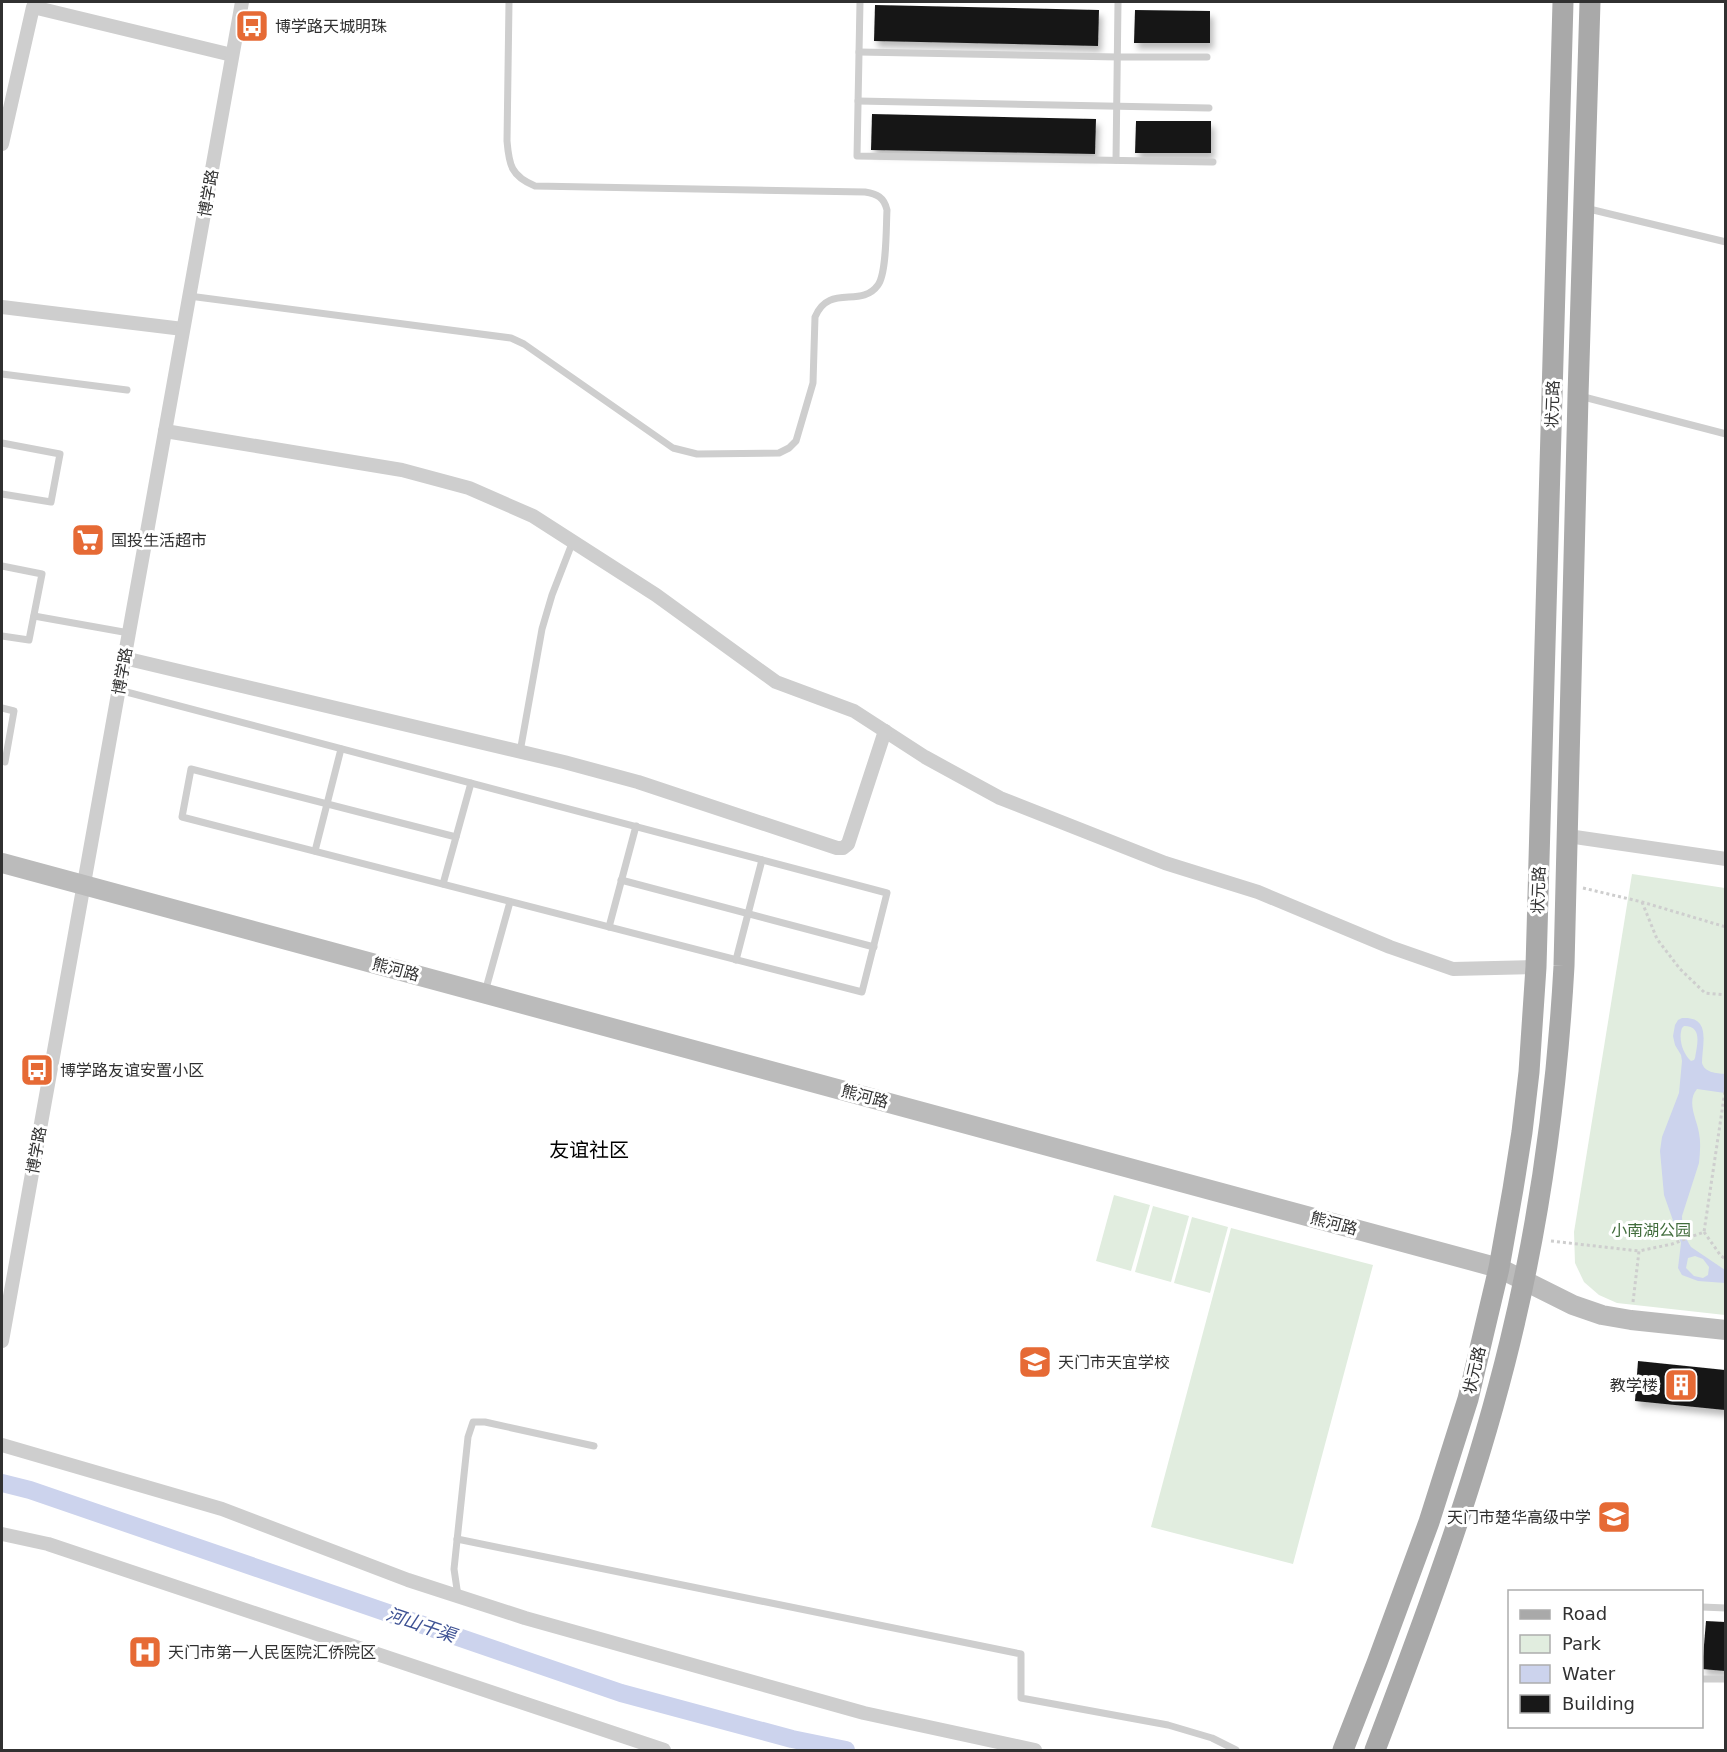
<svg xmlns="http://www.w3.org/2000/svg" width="1727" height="1752" viewBox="0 0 1727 1752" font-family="'DejaVu Sans','Noto Sans SC',sans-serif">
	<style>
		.green { fill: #e1eddf }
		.water { fill: #ccd3ed; fill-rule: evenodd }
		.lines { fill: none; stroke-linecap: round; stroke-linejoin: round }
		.canal { stroke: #ccd3ed; stroke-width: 18 }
		.building { fill: #181818; filter: url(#shadow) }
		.path { stroke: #cecece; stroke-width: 3; stroke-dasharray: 3 3; stroke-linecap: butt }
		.lane { stroke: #cecece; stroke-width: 7 }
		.street { stroke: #cecece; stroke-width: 14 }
		.secondary { stroke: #bbb; stroke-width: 20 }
		.primary { stroke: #a9a9a9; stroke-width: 21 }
		.labels { text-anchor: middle; stroke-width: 6; stroke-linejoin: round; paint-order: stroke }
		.poi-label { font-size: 16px; fill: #313131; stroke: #fff; text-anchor: start }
		.street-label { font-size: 16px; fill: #313131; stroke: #fff }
		.park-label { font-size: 16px; fill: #426d3d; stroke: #fff }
		.water-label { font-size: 18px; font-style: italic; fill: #3e5294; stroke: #fff }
		.quarter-label { font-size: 20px; fill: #000; stroke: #fff }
	</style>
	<defs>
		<filter id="shadow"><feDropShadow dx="3.5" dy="6" stdDeviation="3" flood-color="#0004"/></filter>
	</defs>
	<rect width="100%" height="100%" fill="#fff"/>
	<g class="green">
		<path d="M1632,874l93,14v427l-108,-12 -18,-8 -15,-13 -9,-19 -1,-31z"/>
		<path d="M1114,1195l36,10 -19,66 -35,-10z"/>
		<path d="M1153,1206l36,10 -18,66 -36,-10z"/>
		<path d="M1192,1217l36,10 -18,66 -36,-10z"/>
		<path d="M1231,1228l142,37 -80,299 -142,-37z"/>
	</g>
	<path class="water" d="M1682,1018c30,-2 20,26 20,45 3,10 14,10 23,11v19l-28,-4c-11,13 0,30 2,44 2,10 1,20 0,30l-17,53c0,11 3,22 9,31l34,23v13l-27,-2 -16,-6 -4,-7 3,-25 -17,-48 -4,-44 2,-14 17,-44 3,-32 -1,-6 -6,-10 -2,-9 2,-11 3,-5zM1684,1026c19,0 13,19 11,32l-1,2 -3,1c-8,-7 -13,-22 -9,-33zM1695,1256l8,3 6,8 -1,8 -5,3 -9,-2 -8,-8 2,-10z"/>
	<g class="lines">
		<path class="canal" d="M2,1483l28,7 591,203 171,46 54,11"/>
	</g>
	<g class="building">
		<path d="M875,5l224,5 -1,36 -224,-5z"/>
		<path d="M1135,10l75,1v32h-76z"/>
		<path d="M872,114l224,5 -1,35 -224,-4z"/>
		<path d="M1136,121h75v32h-76z"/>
		<path d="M1638,1361l87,9v40l-90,-9z"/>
		<path d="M1706,1621l19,1v49l-23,-2z"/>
	</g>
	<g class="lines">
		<g class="path">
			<path d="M1583,888l59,14 84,25"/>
			<path d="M1642,902l15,37 23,30 25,24 21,2"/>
			<path d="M1704,1232l17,24 5,3"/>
			<path d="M1551,1241l88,10"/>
			<path d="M1633,1302l6,-51 33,-7 32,-12 22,-148"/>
		</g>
		<g class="lane">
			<path d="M860,2l-3,154 356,6"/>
			<path d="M859,52l259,5h89"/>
			<path d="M858,101l351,7"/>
			<path d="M1116,160l2,-158"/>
			<path d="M1585,208l141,34"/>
			<path d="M189,296l322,42 13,6 149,104 24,6 82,-1 10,-5 7,-7 17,-58 2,-66c14,-34 46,-8 63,-32 9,-12 8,-59 9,-75 -3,-13 -10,-16 -22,-18l-330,-6c-24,-10 -26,-21 -28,-45l2,-139"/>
			<path d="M2,374l125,16"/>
			<path d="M1580,396l146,38"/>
			<path d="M2,443l58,11 -9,48 -49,-8"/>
			<path d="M2,566l40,8 -13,66 -27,-4"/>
			<path d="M34,616l95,17"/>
			<path d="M119,690l768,203 -25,99 -680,-175 9,-48 265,68"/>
			<path d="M2,708l12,3 -9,51 -3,-1"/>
			<path d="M520,752l22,-123 10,-34 21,-54"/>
			<path d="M315,851l26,-102"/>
			<path d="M621,880l253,67"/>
			<path d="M443,884l28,-101"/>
			<path d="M609,927l27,-101"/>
			<path d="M736,960l26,-100"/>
			<path d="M485,992l25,-90"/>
			<path d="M457,1539l564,115v44l147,27 44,13 24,12"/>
			<path d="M458,1596l-4,-27 14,-132 5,-15h12l109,24"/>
			<path d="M1702,1607l24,1"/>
			<path d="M1702,1679h24"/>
		</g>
		<g class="street">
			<path d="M2,144l31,-137 199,48"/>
			<path d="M2,307l181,22"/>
			<path d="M165,431l237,39 67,18 64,28 123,79 120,87 78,29 71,46 75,41 165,65 93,29 132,55 63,22 83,-2"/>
			<path d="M124,658l440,104 74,20 199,66h6l5,-4 37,-113"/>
			<path d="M1568,836l158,23"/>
			<path d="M2,1341l240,-1339"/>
			<path d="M2,1445l220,64 186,71 117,38 339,95 171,37"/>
			<path d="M2,1534l46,10 616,206"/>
		</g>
		<path class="secondary" d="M2,863l1497,405 74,37 29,10 29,5 95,10"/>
		<g class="primary">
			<path d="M1343,1750l34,-87 52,-141 39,-123 31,-131 14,-79 9,-57 7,-60 7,-105 27,-965"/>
			<path d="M1375,1750c51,-134 101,-268 135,-408 30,-123 47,-249 54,-376l14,-570 12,-394"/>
		</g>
	</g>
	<defs>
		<symbol id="bus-square" viewBox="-11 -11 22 22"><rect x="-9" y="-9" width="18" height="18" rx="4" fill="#e66a35" stroke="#fff"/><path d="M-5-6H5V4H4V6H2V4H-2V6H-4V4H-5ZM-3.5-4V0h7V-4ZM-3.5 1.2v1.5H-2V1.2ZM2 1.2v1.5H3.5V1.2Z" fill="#fff"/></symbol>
		<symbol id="supermarket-square" viewBox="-11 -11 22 22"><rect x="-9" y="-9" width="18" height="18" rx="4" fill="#e66a35" stroke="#fff"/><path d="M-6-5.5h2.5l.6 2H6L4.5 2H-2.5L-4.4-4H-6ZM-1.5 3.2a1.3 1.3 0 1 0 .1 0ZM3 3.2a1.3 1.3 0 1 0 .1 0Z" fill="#fff"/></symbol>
		<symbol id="school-square" viewBox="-11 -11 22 22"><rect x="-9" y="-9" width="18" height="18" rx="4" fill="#e66a35" stroke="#fff"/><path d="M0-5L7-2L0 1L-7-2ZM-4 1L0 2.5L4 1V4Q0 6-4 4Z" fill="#fff"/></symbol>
		<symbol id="building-square" viewBox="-11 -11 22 22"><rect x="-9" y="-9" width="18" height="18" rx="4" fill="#e66a35" stroke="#fff"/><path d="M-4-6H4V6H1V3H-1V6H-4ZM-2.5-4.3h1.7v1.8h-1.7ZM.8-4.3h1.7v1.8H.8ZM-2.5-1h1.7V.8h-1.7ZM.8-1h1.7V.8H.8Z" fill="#fff"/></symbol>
		<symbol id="hospital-square" viewBox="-11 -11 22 22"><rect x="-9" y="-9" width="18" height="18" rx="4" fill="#e66a35" stroke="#fff"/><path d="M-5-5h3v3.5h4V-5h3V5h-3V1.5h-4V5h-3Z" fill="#fff"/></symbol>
	</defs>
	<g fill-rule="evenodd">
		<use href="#bus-square" x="233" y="7" width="38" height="38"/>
		<use href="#supermarket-square" x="69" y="521" width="38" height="38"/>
		<use href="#bus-square" x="18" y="1051" width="38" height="38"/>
		<use href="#school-square" x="1016" y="1343" width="38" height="38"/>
		<use href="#building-square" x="1662" y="1366" width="38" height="38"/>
		<use href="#school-square" x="1595" y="1498" width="38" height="38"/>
		<use href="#hospital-square" x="126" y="1633" width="38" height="38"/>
	</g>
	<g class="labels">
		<g class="poi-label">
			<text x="275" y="32">博学路天城明珠</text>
			<text x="111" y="546">国投生活超市</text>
			<text x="60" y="1076">博学路友谊安置小区</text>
			<text x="1058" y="1368">天门市天宜学校</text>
			<text x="1658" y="1391" text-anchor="end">教学楼</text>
			<text x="1591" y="1523" text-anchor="end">天门市楚华高级中学</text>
			<text x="168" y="1658">天门市第一人民医院汇侨院区</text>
		</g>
		<g class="street-label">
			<text transform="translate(208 193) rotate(-80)" y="6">博学路</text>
			<text transform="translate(1552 404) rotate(-88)" y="6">状元路</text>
			<text transform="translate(122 671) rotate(-80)" y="6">博学路</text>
			<text transform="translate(1538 890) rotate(-88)" y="6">状元路</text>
			<text transform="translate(396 969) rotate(15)" y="6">熊河路</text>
			<text transform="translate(865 1096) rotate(15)" y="6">熊河路</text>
			<text transform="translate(36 1150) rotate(-80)" y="6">博学路</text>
			<text transform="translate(1334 1223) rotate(15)" y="6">熊河路</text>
			<text transform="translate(1474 1370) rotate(-77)" y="6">状元路</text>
		</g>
		<g class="park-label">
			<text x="1651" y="1236">小南湖公园</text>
		</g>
		<g class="water-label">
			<text transform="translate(421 1625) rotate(19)" y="6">河山干渠</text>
		</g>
		<g class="quarter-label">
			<text x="589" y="1157">友谊社区</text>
		</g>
	</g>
	<rect width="1727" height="1752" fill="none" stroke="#313131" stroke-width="6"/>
	<rect x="1508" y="1590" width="195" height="138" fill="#ffffff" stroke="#adadad" stroke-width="1.5"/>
	<rect x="1520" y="1610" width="30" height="9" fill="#a9a9a9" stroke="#adadad" stroke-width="1.5"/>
	<text x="1562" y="1620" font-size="18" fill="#313131">Road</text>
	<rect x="1520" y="1635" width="30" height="18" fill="#e1eddf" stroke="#adadad" stroke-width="1.5"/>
	<text x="1562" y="1650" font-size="18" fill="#313131">Park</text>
	<rect x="1520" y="1665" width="30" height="18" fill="#ccd3ed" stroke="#adadad" stroke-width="1.5"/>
	<text x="1562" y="1680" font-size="18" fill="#313131">Water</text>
	<rect x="1520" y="1695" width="30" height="18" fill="#181818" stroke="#adadad" stroke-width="1.5"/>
	<text x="1562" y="1710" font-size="18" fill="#313131">Building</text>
</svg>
